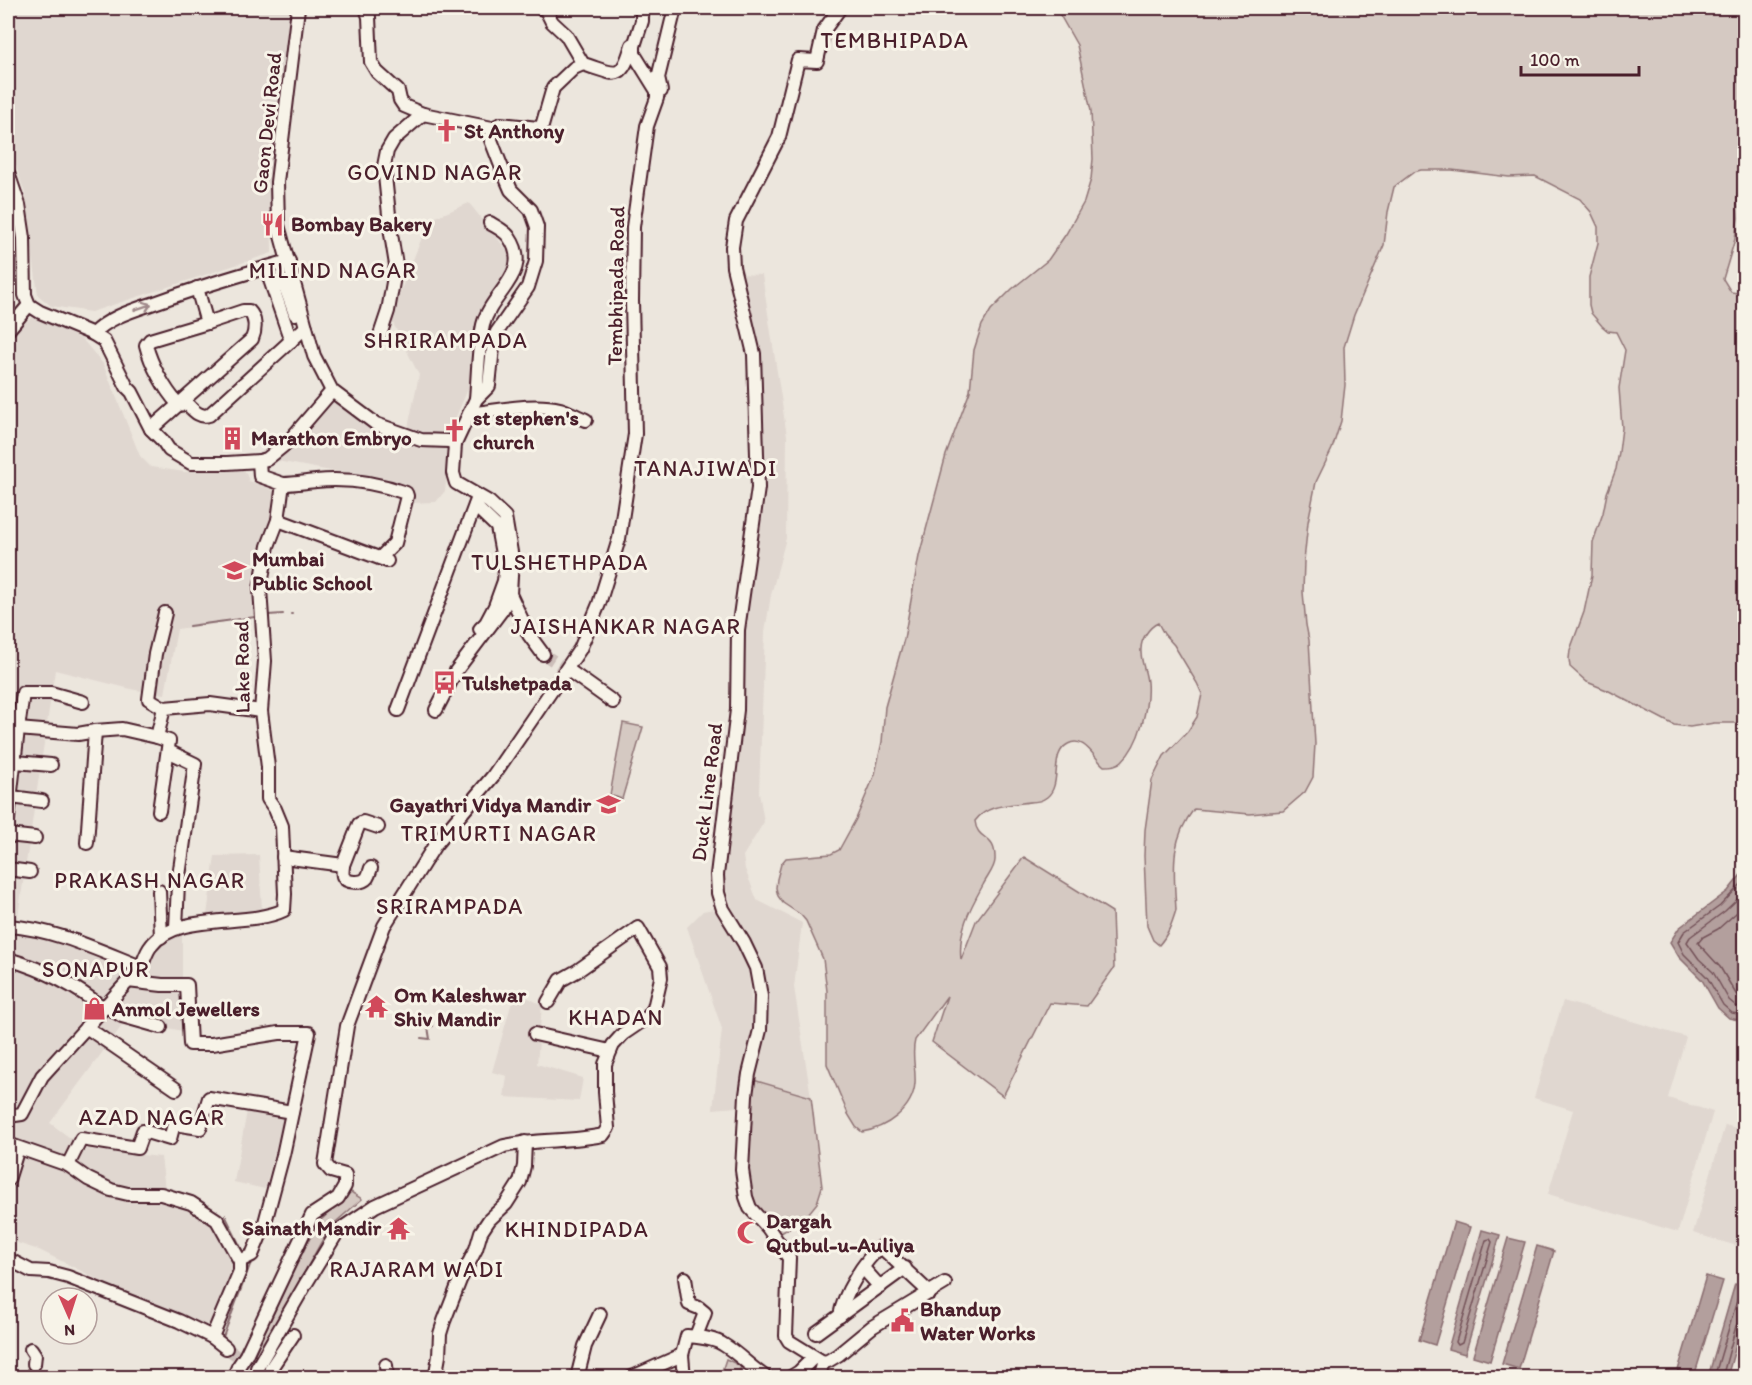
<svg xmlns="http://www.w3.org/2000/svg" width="1752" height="1385" viewBox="0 0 1752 1385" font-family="Itim,sans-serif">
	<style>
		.built { fill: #e0d7d0 }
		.green { fill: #d5c9c2; stroke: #907476; stroke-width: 1.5 }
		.water { fill: #b39f9d; stroke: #896c6f; stroke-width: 1.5 }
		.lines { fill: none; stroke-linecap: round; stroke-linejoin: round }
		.shore { stroke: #745259; stroke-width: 1.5 }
		.stream { stroke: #896c6f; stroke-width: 2 }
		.minor-tunnel { stroke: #ccbeb9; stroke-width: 12; stroke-dasharray: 12 6; stroke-linecap: butt }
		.minor-casing { stroke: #4a1f2b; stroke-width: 16 }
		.minor { stroke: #f7f3e8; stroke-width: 12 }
		.minor-bridge-casing { stroke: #4a1f2b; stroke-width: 16; stroke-linecap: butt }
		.minor-bridge { stroke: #f7f3e8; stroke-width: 12 }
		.oneway { stroke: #a0898a }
		.labels { text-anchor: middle; stroke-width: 6; stroke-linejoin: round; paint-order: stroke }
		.street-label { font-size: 21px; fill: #4a1f2b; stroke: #f7f3e8 }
		.poi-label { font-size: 21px; font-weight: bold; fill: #4a1f2b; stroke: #f7f3e8; text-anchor: start }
		.neighbourhood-label { font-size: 22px; letter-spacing: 1.5px; fill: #4a1f2b; stroke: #f7f3e8 }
	</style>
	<rect width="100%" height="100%" fill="#ece6dd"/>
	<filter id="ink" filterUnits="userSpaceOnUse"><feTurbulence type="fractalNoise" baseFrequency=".0167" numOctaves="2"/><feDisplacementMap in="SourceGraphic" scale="12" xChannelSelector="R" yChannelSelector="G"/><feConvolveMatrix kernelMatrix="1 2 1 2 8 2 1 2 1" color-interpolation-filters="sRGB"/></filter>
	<g filter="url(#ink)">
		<g class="built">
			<path d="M8,8h284l-21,173 1,72 -181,59 -40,-6 -13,-11 -13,-101 -17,-53z"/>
			<path d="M469,203l48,60 -33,52 -10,60 -25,58 -18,3 -23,-8 11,-53 -29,-58 39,-97z"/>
			<path d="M737,274l25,1 25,161 -1,102 -15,57 -6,37 -6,160 5,30 -21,34 2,13 12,31 45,23 -8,64 17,110 -61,-18 14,-97 -5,-23 -27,-52 -9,-28 2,-27 19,-147 -2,-72 23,-132 -4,-106 -11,-69z"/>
			<path d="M32,318l15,4 36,18 20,24 37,92 11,11 34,5 23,-4 35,-2 6,15 29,11 -9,55 -16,37 3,31 -8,2 -25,3v3l-46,6 -12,65 -30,-4 -80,-20 -38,253 -9,-1v-585l4,-7z"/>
			<path d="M334,399l34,26 41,20 11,4 28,-4 2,4 -5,42 -9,11 -26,1 3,-13 -66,-16 -75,-14z"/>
			<path d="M259,855l3,56 -55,4 8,-59z"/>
			<path d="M713,909l16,22 20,39 4,59 -11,40 -5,38 -24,2 9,-80 -35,-102 16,-16z"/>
			<path d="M8,929l18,1 74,24 31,13 -90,97 -23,42 -10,4z"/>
			<path d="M182,932v99l-55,-12 -77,104 35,26 76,8 4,32 -40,-1 -20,-5 -97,-44v-17l18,-5 20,-41 107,-127 16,-13z"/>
			<path d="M515,991l27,14 -5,59 46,14 -4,23 -75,-4 3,-21 -15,-4z"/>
			<path d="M1563,1001l123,36 -18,61 45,14 -35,120 -130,-38 25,-84 -39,-12z"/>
			<path d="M247,1111l37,6 -19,72 -31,-7z"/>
			<path d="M1725,1125l19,5v118l-51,-15z"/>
			<path d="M19,1153l41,16 45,23 57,7 22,6 20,12 12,12 15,25 2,21 -17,44 -11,14 -166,-83 -31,-10v-43z"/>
		</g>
		<g class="green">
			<path d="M1056,8h688v150l-5,18 -2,23 1,19 -3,21 -12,40 8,13 13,2v429h-30l-24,4 -16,-2 -65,-34 -22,-9 -17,-15 -1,-8 1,-9 14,-38 8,-37 1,-33 10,-29 4,-20 9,-24 3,-17 3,-24 -3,-40 6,-38 -9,-18 -8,-1 -6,-5 -11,-13 -2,-8v-28l9,-34v-16l-7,-15 -11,-13 -45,-23 -26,1 -57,-7h-31l-7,2 -20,15 -6,25 -4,33 -30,70 -10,32 1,38 -4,36 -9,28 -16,33 -8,40 -4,39 -1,31 3,33 3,15 6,104 -2,33 -8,15 -22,19 -33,3 -56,-5c-25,32 -20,62 -18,101 -4,13 -8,25 -17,35l-6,-5 -6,-14 -3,-70 1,-26 7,-50 12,-24 24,-25 9,-14 5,-23 -5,-11 -23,-38 -10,-11 -6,-11c-9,4 -17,16 -17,26 -1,11 5,22 6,33 2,24 -7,62 -25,79 -5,5 -11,5 -18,5 -10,-8 -20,-31 -36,-22 -19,10 -5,40 -21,53 -5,4 -11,5 -17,5 -20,3 -43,2 -55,19 2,21 21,12 20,39 0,8 -8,17 -12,25 -14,25 -25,46 -22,75l15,-39 48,-64 88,55 2,56 -27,38 -37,-3 -47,93 -71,-54 15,-46 -32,44c-4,14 1,28 0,43 -2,27 -29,45 -53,49l-6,-5 -8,-13 -21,-50v-73l-4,-32 -17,-38 -5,-6 -18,-12 -5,-7 -2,-8 1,-9 4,-15 5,-6 45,-4 8,-4 17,-31 19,-45 7,-32 3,-35 19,-68 15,-83 27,-101 24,-64 4,-41 8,-25 9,-15 21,-21 36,-29 18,-26 18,-32 7,-23 2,-20 -2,-48 -14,-66z"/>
			<path d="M623,723l20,4 -21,72 -12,-4z"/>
			<path d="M750,1079l61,18 11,90 -5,16 -13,16 -26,16c-8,-10 -17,-20 -22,-30 -15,-31 -7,-91 -6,-126z"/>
			<path d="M351,1192l11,7 -33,29 -71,128 -5,-3 61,-123 7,-10z"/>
			<path d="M726,1359l15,7 -3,11h-43l1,-3h25z"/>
		</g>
		<g class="water">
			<path d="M1744,871v150l-15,-3 -11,-10 -16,-28 -23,-23 -9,-15 9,-14 49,-37z"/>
			<path d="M1454,1222l16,5 -35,118 -16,-5z"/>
			<path d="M1482,1230l18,5 -35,119 -17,-5z"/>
			<path d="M1508,1238l17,4 -35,119 -17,-5z"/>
			<path d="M1537,1246l17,5 -35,118 -17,-5z"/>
			<path d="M1706,1276l17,5 -29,96h-18z"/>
			<path d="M1735,1284l9,3v31l-17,59h-19z"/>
		</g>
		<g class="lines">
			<g class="shore">
				<path d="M1744,881l-24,25 -36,26 -6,10 6,12 23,23 16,28 9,8 12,2"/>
				<path d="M1744,893l-19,18 -35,26 -3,5 12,17 14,13 16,28 7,6 8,2"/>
				<path d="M1744,906l-26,23 -15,8 -5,6 22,24 16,27 8,4"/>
				<path d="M1490,1239l2,3 -30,101 -4,2 -2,-3 30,-102z"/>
				<path d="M1714,1378l25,-84 5,-2"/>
				<path d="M1722,1378l14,-52 3,-4 5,-1"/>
			</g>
			<g class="stream">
				<path d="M291,614h1"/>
				<path d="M268,615l15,-1"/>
				<path d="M189,626l66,-9"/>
				<path d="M421,1038l9,1 -2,-12 5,-1"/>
				<path d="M225,1215l19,39"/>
				<path d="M223,1337l27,-72 -2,-3"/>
			</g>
			<g class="minor-tunnel">
				<path d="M543,654l28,18"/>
				<path d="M226,1348l22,15"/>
			</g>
			<defs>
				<g id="minor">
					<path d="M298,8l-21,174 1,43 36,131 18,35 44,33 45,16 28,1 6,3"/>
					<path d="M366,8l3,9 2,45 6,10 21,19 2,9 4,6 19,8"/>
					<path d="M541,8l5,2 6,12 14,13 17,29c33,10 38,19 49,-19"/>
					<path d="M661,91l-3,-13 17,-70"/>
					<path d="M492,128l-1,12 14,36 6,14 20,20 6,17 -1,34 -8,26 -31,45 -3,6 -5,48 -13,13 -21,45 -2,29 3,10 33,19 16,15 7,41 -2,36 19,41 14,19"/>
					<path d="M492,128l9,-4 37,4 4,-2 11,-38 21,-20 9,-4"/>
					<path d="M8,173l11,32 5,33 1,57 4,10 11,7 53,22 11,7 23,46 5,5 19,37 12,12 6,9 22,13h36l32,-2 8,-2 22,-18 43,-50"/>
					<path d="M266,268l25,73"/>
					<path d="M197,288l10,35 -57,17 -4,5c5,20 19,45 32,59l10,1c6,6 12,13 21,10l97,-88"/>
					<path d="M273,288l11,-4 11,30"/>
					<path d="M8,330l21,-25"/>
					<path d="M93,334c18,-19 46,-25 70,-34 42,-15 83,-27 126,-39"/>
					<path d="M379,338l9,-27 8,-46 -5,-31 -7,-68 3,-15 7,-12 29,-25 69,14"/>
					<path d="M476,399c2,-24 2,-50 7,-74 8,-33 51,-52 26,-88 -4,-6 -13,-10 -19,-14"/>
					<path d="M469,414c28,-3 63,-12 91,-5 7,2 18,8 26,11"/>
					<path d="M151,429l101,-90c4,-9 4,-21 -3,-28h-6l-36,12"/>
					<path d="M283,484c11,0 22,-2 33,-3 30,-3 62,2 90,12l1,3 -12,47 -15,15"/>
					<path d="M475,506l22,21 8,43 -1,11 -9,25 -9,17 -6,6"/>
					<path d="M278,520l109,41"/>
					<path d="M571,672l42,30"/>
					<path d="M164,708l-15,-9 6,-45 10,-41"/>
					<path d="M398,710l80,-213"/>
					<path d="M436,710l20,-39 46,-61 8,-16"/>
					<path d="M18,729l5,-36h28l32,9"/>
					<path d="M157,737l12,4 -10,70"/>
					<path d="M168,751l27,13 -17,119 -2,45"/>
					<path d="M15,762l36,3"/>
					<path d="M11,797l31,4"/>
					<path d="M8,818l10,-89 60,5 17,-3 27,-2 35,8 7,-29 46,-4 51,7"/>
					<path d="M8,835l27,3"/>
					<path d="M87,843l8,-112"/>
					<path d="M283,857l60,8 16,-41 4,-2 15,5"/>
					<path d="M343,865c0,2 -1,8 0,11 3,7 19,8 24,2 2,-3 3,-7 4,-10"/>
					<path d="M8,869l22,3"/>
					<path d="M159,891l2,46"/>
					<path d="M8,926c46,3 90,24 133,41"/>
					<path d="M8,959c34,10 67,26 95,49"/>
					<path d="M128,981l34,4h25l3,59h22l67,-11h30l-26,122 -19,71 -12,29 -12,6"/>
					<path d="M105,1005l17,11 39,11"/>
					<path d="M86,1027l90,62"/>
					<path d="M535,1034l75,17"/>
					<path d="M8,1116l14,-2 20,-38 99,-109c3,-6 5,-15 10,-21 26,-35 96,-18 133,-36l1,-16 -3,-68 -7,-17 -7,-10v-32l-7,-56 4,-50 -5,-72 8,-43 10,-26 5,-36 -23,-8 -1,-15"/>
					<path d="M8,1144l60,21 20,14 23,11 17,4h33l30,9 26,17 23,41v10l-28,66"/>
					<path d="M68,1165l13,-26 56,9 6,-17 27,8 4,-15 26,4 9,-30 83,14"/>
					<path d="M8,1180l10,-32"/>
					<path d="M8,1259l23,12 18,1 19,5 111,44 33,16 14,11"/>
					<path d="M863,1268l17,19"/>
					<path d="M685,1278l4,26 10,4 6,5 -9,23"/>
					<path d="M840,1316c3,-21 24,-56 41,-69l49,46"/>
					<path d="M816,1333l89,-65"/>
					<path d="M31,1349l4,6 -1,9"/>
					<path d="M246,1355l66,-140 26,-17 7,-12v-11l-14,-4 -6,-7 22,-138 37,-100 51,-81 58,-69 87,-127 19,-45 20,-65 16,-105 -3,-133 1,-74 14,-101 10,-28v-7l-23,-37v-8l8,-25v-13"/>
					<path d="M823,1362l-34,-21 -3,-5 3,-78 -21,-30 -18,-20 -4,-11 -4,-27 4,-75 3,-21 11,-44 1,-34 -5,-28 -12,-25 -21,-34 -5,-16 -1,-18 20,-165 1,-80 20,-142 -4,-134 -21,-87 -1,-20 4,-26 43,-84 19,-77 19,1 7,-31 16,-22"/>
					<path d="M823,1362l5,-1 10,-6 34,-28 73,-44"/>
					<path d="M386,1365l1,13"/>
					<path d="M257,1368l48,-83 33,-54 37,-25 129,-60c33,-7 67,-4 99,-11l5,-7 -3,-36v-28l8,-19 10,-11 25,-17 6,-9 7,-30 -1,-11 -22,-39 -61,43 -16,9 -13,22"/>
					<path d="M233,1378l5,-11"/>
					<path d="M281,1378l-10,-7v-3l22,-33"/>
					<path d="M435,1378l4,-22 1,-22 4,-13 16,-41 16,-31 5,-17 8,-12 17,-16 14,-22 4,-16 1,-24"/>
					<path d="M577,1378l8,-32 15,-32"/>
					<path d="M630,1378l52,-23"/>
					<path d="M684,1378l-2,-23 5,-19c11,1 28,2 37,9 15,9 27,23 43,33"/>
					<path d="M789,1378l10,-6 15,-15"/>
					<path d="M818,1378l5,-16"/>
				</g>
			</defs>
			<use href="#minor" class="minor-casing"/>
			<use href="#minor" class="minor"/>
			<defs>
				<path id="minor-bridge" d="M238,1367l8,-12"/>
			</defs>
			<use href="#minor-bridge" class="minor-bridge-casing"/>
			<use href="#minor-bridge" class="minor-bridge"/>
		</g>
		<defs><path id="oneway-shaft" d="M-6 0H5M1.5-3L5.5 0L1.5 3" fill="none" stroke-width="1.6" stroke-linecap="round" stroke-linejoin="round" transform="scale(1.5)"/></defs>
		<use class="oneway" href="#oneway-shaft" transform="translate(143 307) rotate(-19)"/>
	</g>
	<defs>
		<symbol id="church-bare" viewBox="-9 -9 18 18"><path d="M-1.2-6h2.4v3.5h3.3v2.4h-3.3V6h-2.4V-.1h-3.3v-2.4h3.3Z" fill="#d1495b" stroke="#f7f3e8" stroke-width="2.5" paint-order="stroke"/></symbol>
		<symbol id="restaurant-bare" viewBox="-9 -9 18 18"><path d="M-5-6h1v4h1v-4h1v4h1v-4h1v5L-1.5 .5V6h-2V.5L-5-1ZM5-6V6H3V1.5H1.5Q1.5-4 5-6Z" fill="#d1495b" stroke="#f7f3e8" stroke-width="2.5" paint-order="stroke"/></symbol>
		<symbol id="building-bare" viewBox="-9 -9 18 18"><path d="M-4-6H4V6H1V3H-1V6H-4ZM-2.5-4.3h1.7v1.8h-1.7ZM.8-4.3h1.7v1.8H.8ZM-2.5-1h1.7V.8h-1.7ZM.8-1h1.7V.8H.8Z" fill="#d1495b" stroke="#f7f3e8" stroke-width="2.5" paint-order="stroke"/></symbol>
		<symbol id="school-bare" viewBox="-9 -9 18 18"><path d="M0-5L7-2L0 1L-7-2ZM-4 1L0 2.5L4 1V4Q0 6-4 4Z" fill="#d1495b" stroke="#f7f3e8" stroke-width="2.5" paint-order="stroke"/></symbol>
		<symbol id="bus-bare" viewBox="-9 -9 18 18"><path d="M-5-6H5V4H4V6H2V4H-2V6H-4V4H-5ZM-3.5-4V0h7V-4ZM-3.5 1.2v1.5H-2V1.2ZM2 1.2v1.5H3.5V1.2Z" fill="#d1495b" stroke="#f7f3e8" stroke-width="2.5" paint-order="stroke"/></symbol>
		<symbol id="temple-bare" viewBox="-9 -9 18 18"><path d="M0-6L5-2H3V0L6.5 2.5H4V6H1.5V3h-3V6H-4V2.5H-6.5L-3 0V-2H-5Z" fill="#d1495b" stroke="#f7f3e8" stroke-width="2.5" paint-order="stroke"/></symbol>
		<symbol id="shop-bare" viewBox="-9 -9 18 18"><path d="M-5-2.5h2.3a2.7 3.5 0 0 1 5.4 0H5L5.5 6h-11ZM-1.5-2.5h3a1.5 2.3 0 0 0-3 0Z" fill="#d1495b" stroke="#f7f3e8" stroke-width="2.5" paint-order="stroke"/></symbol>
		<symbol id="mosque-bare" viewBox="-9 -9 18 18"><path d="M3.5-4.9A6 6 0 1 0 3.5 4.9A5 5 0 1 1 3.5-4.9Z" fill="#d1495b" stroke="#f7f3e8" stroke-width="2.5" paint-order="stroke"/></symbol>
		<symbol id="civic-bare" viewBox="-9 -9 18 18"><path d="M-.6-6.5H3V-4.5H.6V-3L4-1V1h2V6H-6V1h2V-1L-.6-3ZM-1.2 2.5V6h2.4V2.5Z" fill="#d1495b" stroke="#f7f3e8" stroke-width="2.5" paint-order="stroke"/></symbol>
	</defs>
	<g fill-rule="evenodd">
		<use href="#church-bare" x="430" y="114" width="33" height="33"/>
		<use href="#restaurant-bare" x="256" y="208" width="33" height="33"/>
		<use href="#church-bare" x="438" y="414" width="33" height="33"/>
		<use href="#building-bare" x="216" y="422" width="33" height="33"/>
		<use href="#school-bare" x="218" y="554" width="33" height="33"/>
		<use href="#bus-bare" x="428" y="666" width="33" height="33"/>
		<use href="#school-bare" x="592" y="788" width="33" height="33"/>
		<use href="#temple-bare" x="360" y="990" width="33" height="33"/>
		<use href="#shop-bare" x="78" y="992" width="33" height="33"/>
		<use href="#temple-bare" x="382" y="1212" width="33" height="33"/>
		<use href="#mosque-bare" x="732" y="1216" width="33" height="33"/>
		<use href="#civic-bare" x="886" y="1304" width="33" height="33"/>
	</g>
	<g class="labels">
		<g class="street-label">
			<text transform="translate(267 123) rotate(-84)" y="7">Gaon Devi Road</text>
			<text transform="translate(616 286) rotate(-89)" y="7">Tembhipada Road</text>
			<text transform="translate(242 667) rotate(-91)" y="7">Lake Road</text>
			<text transform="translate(707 792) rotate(-83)" y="7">Duck Line Road</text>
		</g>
		<g class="poi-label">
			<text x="464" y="138">St Anthony</text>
			<text x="291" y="231">Bombay Bakery</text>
			<text x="473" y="425">st stephen's<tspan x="473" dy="24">church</tspan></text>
			<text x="251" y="445">Marathon Embryo</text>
			<text x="252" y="566">Mumbai<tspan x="252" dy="24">Public School</tspan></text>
			<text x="462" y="690">Tulshetpada</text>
			<text x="591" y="812" text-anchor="end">Gayathri Vidya Mandir</text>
			<text x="394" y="1002">Om Kaleshwar<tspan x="394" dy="24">Shiv Mandir</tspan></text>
			<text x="112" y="1016">Anmol Jewellers</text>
			<text x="766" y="1228">Dargah<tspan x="766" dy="24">Qutbul-u-Auliya</tspan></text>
			<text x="381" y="1235" text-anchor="end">Sainath Mandir</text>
			<text x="920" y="1316">Bhandup<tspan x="920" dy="24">Water Works</tspan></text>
		</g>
		<g class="neighbourhood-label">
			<text x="895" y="48">TEMBHIPADA</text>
			<text x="435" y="180">GOVIND NAGAR</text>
			<text x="333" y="278">MILIND NAGAR</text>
			<text x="446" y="348">SHRIRAMPADA</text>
			<text x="706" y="476">TANAJIWADI</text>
			<text x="560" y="570">TULSHETHPADA</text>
			<text x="626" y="634">JAISHANKAR NAGAR</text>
			<text x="499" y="841">TRIMURTI NAGAR</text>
			<text x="150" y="888">PRAKASH NAGAR</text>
			<text x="450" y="914">SRIRAMPADA</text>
			<text x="96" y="977">SONAPUR</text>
			<text x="616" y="1025">KHADAN</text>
			<text x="152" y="1125">AZAD NAGAR</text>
			<text x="577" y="1237">KHINDIPADA</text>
			<text x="417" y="1277">RAJARAM WADI</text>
		</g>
	</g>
	<rect width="1752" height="1385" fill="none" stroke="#f7f3e8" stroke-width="30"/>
	<rect x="15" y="15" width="1722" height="1355" fill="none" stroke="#4a1f2b" stroke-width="2" filter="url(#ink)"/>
	<g transform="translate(69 1316) rotate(177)"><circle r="28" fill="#f7f3e8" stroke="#b29e9c" stroke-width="1.5"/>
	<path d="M0-4.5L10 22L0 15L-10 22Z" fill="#d1495b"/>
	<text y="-9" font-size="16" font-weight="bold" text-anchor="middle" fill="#4a1f2b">N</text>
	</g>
	<path d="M1521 66v9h118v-9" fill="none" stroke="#4a1f2b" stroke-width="3"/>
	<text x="1530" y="66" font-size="18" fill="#4a1f2b" stroke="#f7f3e8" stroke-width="4.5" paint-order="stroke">100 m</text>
</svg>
